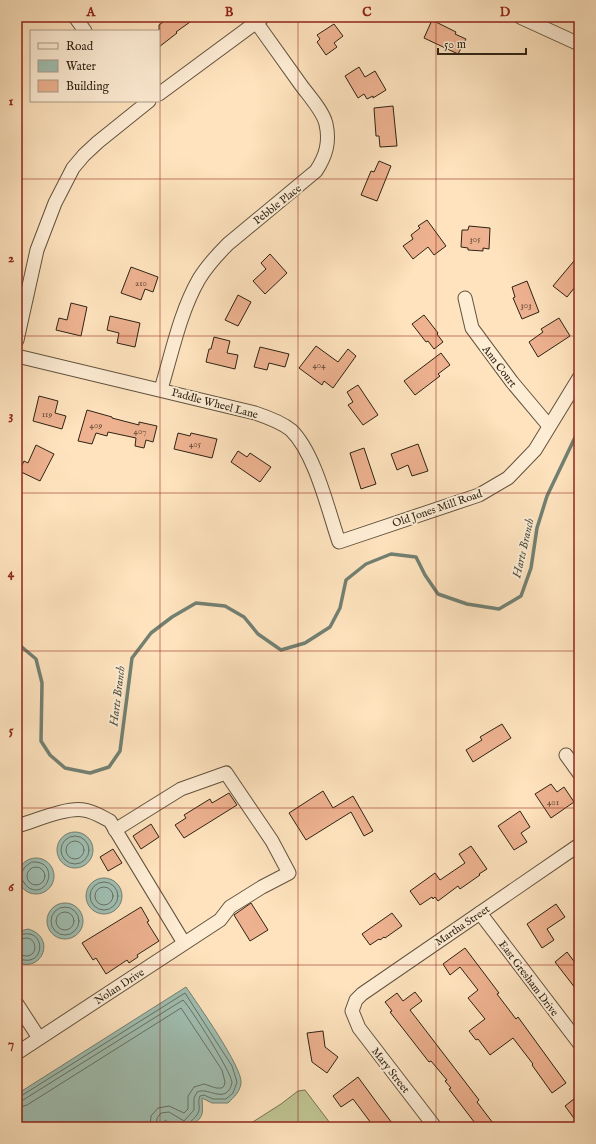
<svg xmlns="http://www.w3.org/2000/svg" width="596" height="1144" viewBox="0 0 596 1144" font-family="'IM FELL English',serif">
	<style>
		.green { fill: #bfc492; stroke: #767453 }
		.water { fill: #a0beb1; stroke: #728072 }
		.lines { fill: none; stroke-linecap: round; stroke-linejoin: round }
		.shore { stroke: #677062; stroke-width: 1 }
		.stream { stroke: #728072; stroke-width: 3.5 }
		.building { fill: #eeb290; stroke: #2e2314 }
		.minor-casing { stroke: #62533e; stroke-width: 15 }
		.minor { stroke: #feedd5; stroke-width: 13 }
		.grid { fill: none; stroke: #8f2418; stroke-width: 1; stroke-opacity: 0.55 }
		.labels { text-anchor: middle; stroke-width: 4; stroke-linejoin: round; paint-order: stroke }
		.number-label { font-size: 9px; fill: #5e4733 }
		.street-label { font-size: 11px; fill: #2e2314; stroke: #feedd5 }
		.water-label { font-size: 12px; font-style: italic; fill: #505243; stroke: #feedd5 }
		.neatline { fill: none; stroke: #8f2418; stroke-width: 1.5 }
		.grid-label { font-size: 13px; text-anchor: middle; font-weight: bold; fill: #8f2418 }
	</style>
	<rect width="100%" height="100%" fill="#fee3be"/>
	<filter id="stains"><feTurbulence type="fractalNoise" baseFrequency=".005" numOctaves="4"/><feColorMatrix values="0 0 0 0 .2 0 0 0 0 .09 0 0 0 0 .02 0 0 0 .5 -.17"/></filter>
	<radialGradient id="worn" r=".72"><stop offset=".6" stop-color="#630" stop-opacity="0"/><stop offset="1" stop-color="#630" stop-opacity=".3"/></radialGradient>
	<path class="green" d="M305,1090l28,37h-88l36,-23 17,-13z"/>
	<g class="water">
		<circle cx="75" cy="850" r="18"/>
		<circle cx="36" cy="876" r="18"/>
		<circle cx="104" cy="896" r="18"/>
		<circle cx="65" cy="921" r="18"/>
		<path d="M28,929c29,8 14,45 -11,33v-30z"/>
		<path d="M186,987c11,16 57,81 55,96 -1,9 -7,14 -13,20h-16l-10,-5c1,18 2,18 -12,29l-16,-2 -9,-5v7h-148v-33z"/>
	</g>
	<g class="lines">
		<g class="shore">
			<circle cx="75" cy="850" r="14"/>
			<circle cx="75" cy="850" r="9"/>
			<path d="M32,862c28,-2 17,37 -3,26 -5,-3 -6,-9 -10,-12l6,-9z"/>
			<circle cx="36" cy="876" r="9"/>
			<circle cx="104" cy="896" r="14"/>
			<circle cx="104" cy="896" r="9"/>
			<circle cx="65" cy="921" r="14"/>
			<circle cx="65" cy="921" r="9"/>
			<path d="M17,935c4,0 8,-2 13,-1 13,3 13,23 0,26 -5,1 -9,-1 -13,-1"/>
			<path d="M17,940c3,0 6,-2 10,-2 10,1 11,17 0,18 -4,0 -7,-2 -10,-2"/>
			<path d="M17,1097l4,-1 164,-103 47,73 5,16 -4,11 -7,6h-13l-9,-4 -4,1c-3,6 1,12 -2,17 -3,6 -9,8 -10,14"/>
			<path d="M17,1102l6,-2 160,-100c8,8 48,72 49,82 0,2 -2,7 -3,8 -8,11 -22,-3 -32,2l-3,6v12l-10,11 -15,-9 -8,1 -4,5 -1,9"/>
			<path d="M17,1108l10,-3 154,-97 41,62 3,12 -1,4 -2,2h-6l-12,-4 -10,3 -6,9v13l-4,4 -15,-7 -11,2 -7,8 -1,11"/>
		</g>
		<path class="stream" d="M17,643l19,16 6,24 -1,58 9,14 15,13 25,5 19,-6 11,-16 12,-93 19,-25 21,-16 24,-14 29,3 19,11 14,17 23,16 24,-7 25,-16 10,-19 6,-28 20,-16 25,-10 25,3 9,18 13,19 29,10 32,5 22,-13 10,-28 6,-40 10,-32 32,-67"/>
	</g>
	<g class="building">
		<path d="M170,17h27l-21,15 1,1 -18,14v-22z"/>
		<path d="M432,20l24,12 -1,2 11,5 -8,15 -34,-16z"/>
		<path d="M334,24l9,12 -9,7 3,4 -11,8 -9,-13 3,-3 -3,-4z"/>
		<path d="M359,67l6,10 10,-6 11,19 -13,8v-2l-6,3 -3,-5 -6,4 -13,-22z"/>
		<path d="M393,106l4,40 -17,1 -1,-11h-3l-2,-28z"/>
		<path d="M379,161l12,5 -14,35 -16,-6 10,-24 3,1z"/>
		<path d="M427,220l19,26 -12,9 -6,-8 -15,12 -10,-13 10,-7 -2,-4 9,-7 -2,-2z"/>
		<path d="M469,226l21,2 -1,21 -6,-1v3l-15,-1v-2l-7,-1 1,-17h6z"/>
		<path d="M270,254l17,19 -22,21 -12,-13 13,-12 -5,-6z"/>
		<path d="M579,255v27l-12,15 -14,-11z"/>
		<path d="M131,267l27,10 -5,15 -8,-3 -4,11 -20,-7z"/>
		<path d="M527,281l12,31 -17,7 -9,-21 2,-1 -3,-10z"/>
		<path d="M238,295l13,7 -13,24 -13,-6z"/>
		<path d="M71,303l16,4 -6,29 -25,-6 3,-12 8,2z"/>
		<path d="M424,315l14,18 -1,1 6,8 -9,7 -6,-8 -2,1 -14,-18z"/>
		<path d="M110,316l30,7 -5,24 -18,-4 2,-10 -12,-3z"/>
		<path d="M559,318l11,18 -32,21 -9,-15 14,-10 -2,-3z"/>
		<path d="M214,337l16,4 -3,12 11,2 -3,14 -29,-7 3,-13h2z"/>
		<path d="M316,346l22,16 10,-13 8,7 -23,32 -9,-7 -2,4 -23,-17z"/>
		<path d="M260,347l29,7 -4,13 -16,-4 -2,7 -13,-3z"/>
		<path d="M441,353l9,12 -12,9 2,2 -25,19 -11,-14z"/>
		<path d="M358,385l20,30 -15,10 -15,-20 5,-3 -6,-10z"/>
		<path d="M39,396l19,5 -3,12 11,3 -4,13 -29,-8z"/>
		<path d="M87,410l25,7v1l27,7v-3l18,4 -4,16 -7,-2 -2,8 -9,-2 1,-8 -28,-6 -1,4 -11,-3 -4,11 -14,-3z"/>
		<path d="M178,433l12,3 1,-3 26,6 -5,19 -38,-9z"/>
		<path d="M418,444l10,27 -16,5 -4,-11 -11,5 -6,-16z"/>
		<path d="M36,445l18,9 -14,27 -21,-10 5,-10 4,2z"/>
		<path d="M364,448l12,36 -15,5 -11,-36z"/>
		<path d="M238,451l9,6 3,-4 21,14 -11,15 -29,-20z"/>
		<path d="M502,724l9,14 -38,24 -7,-12 16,-10 -2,-3z"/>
		<path d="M551,784l6,8 7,-5 10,15 -23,16 -16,-24z"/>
		<path d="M323,791l10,17 20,-12 20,35 -9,5 -13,-24 -45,28 -17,-27z"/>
		<path d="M229,793l8,12 -53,33 -9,-13 11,-7 -2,-3 26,-16 2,4z"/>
		<path d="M520,811l10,16 -9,6 6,9 -13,8 -16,-24z"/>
		<path d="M151,824l8,13 -18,12 -8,-13z"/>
		<path d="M471,846l16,23 -8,5 1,1 -20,14 -2,-3 -20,15 -3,-4 -2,2 -1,-2 -12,8 -10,-14 25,-18 5,7 25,-17 -6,-9z"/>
		<path d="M113,849l9,14 -14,8 -8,-14z"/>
		<path d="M251,903l17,27 -18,11 -16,-26z"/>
		<path d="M556,904l9,13 -18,12 7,11 -12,8 -15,-24z"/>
		<path d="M141,907l8,14 -2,1 12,19 -22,14 1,2 -9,6 -2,-3 -21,14 -10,-16 -3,2 -11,-17z"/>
		<path d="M392,913l10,13 -17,12 -1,-1 -4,3 -1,-1 -9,6 -8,-11z"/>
		<path d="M465,948l34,45 -2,1 19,25 2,-2 48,66 -14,10 -20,-28 1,-1 -20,-26 -23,17 -12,-16 -2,1 -7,-9 16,-12 -17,-21 10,-8 -18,-23 -10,8 -7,-11z"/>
		<path d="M567,952l12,16v25l-24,-31z"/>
		<path d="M415,992l7,9 -12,9 69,90 -2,2 19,25h-18l-29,-38 2,-1 -6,-7 2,-1 -16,-19 -2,1 -39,-50 2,-1 -7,-9 12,-9 6,8z"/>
		<path d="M323,1031l2,16 13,10 -11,16 -15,-11 -5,-29z"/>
		<path d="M358,1077l19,26 18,24h-21l-21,-28 -12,8 -8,-11z"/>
		<path d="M579,1095v30l-14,-19z"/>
	</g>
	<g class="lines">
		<defs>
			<g id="minor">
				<path d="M75,17l10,14"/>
				<path d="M520,17l59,27"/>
				<path d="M159,94l103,-76"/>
				<path d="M465,298l7,30 40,54 37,44"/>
				<path d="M17,340l20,-90 18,-47 18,-35 11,-13 14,-13 51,-41"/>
				<path d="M17,356l238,57c12,4 26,9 36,17 24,23 37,80 48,112l140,-47 29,-17 27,-28 44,-72"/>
				<path d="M161,389c11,-36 19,-77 38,-110 8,-13 19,-25 29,-35l88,-73c10,-15 14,-29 10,-47 -3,-13 -17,-28 -25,-39 -15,-21 -30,-42 -45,-63"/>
				<path d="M566,755l13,18"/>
				<path d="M17,826c18,-5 49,-19 67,-16 9,1 18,7 26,11l74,122"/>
				<path d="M480,913l99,130"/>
				<path d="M17,1004l22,34"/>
				<path d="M17,1053l203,-133 10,-13 32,-20 27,-14 -17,-32 -46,-68 -45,16 -66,41"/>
				<path d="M435,1127l-76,-99 -7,-17 4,-11 6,-6 217,-149"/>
			</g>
		</defs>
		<use href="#minor" class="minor-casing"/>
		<use href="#minor" class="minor"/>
	</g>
	<path class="grid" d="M160,17v1110M298,17v1110M436,17v1110M17,179h562M17,336h562M17,493h562M17,651h562M17,808h562M17,965h562"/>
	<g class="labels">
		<g class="number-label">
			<text x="475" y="242">305</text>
			<text x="141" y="286">210</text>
			<text x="526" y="308">303</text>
			<text x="319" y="368">404</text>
			<text x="47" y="417">119</text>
			<text x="96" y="428">409</text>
			<text x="140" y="434">407</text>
			<text x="195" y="447">405</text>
			<text x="553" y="805">401</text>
		</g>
		<g class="street-label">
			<text transform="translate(277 204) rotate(-38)" y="4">Pebble Place</text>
			<text transform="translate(500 366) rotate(53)" y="4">Ann Court</text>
			<text transform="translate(215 403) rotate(15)" y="4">Paddle Wheel Lane</text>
			<text transform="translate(437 508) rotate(-19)" y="4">Old Jones Mill Road</text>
			<text transform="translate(462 925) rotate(-34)" y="4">Martha Street</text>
			<text transform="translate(529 978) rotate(53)" y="4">East Gresham Drive</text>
			<text transform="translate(119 986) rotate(-33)" y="4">Nolan Drive</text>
			<text transform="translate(391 1070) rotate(52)" y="4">Mary Street</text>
		</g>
		<g class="water-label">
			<text transform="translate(523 548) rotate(-77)" y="4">Harts Branch</text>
			<text transform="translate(117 696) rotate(-83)" y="4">Harts Branch</text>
		</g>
	</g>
	<rect width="596" height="1144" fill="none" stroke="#fee3be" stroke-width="44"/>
	<rect x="30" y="30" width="130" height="72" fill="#feedd5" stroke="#ab9c88"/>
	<rect x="38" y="43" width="20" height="6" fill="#feedd5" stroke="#ab9c88"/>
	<text x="66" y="50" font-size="12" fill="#2e2314">Road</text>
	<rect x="38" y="60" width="20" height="12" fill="#a0beb1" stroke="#ab9c88"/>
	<text x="66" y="70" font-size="12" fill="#2e2314">Water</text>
	<rect x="38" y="80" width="20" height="12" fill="#eeb290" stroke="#ab9c88"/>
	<text x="66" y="90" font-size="12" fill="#2e2314">Building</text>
	<path d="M438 48v6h88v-6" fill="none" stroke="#2e2314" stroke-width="2"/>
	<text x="444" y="48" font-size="12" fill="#2e2314" stroke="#feedd5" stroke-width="3" paint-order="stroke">50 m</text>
	<rect x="22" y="22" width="552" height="1100" class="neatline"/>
	<g class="grid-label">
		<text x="91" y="16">A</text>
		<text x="229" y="16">B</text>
		<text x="367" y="16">C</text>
		<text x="505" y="16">D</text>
		<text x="11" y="105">1</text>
		<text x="11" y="262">2</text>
		<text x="11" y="419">3</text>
		<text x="11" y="577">4</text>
		<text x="11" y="734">5</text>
		<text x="11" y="891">6</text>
		<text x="11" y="1048">7</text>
	</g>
	<rect width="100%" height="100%" filter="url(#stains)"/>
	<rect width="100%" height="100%" fill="url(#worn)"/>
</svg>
